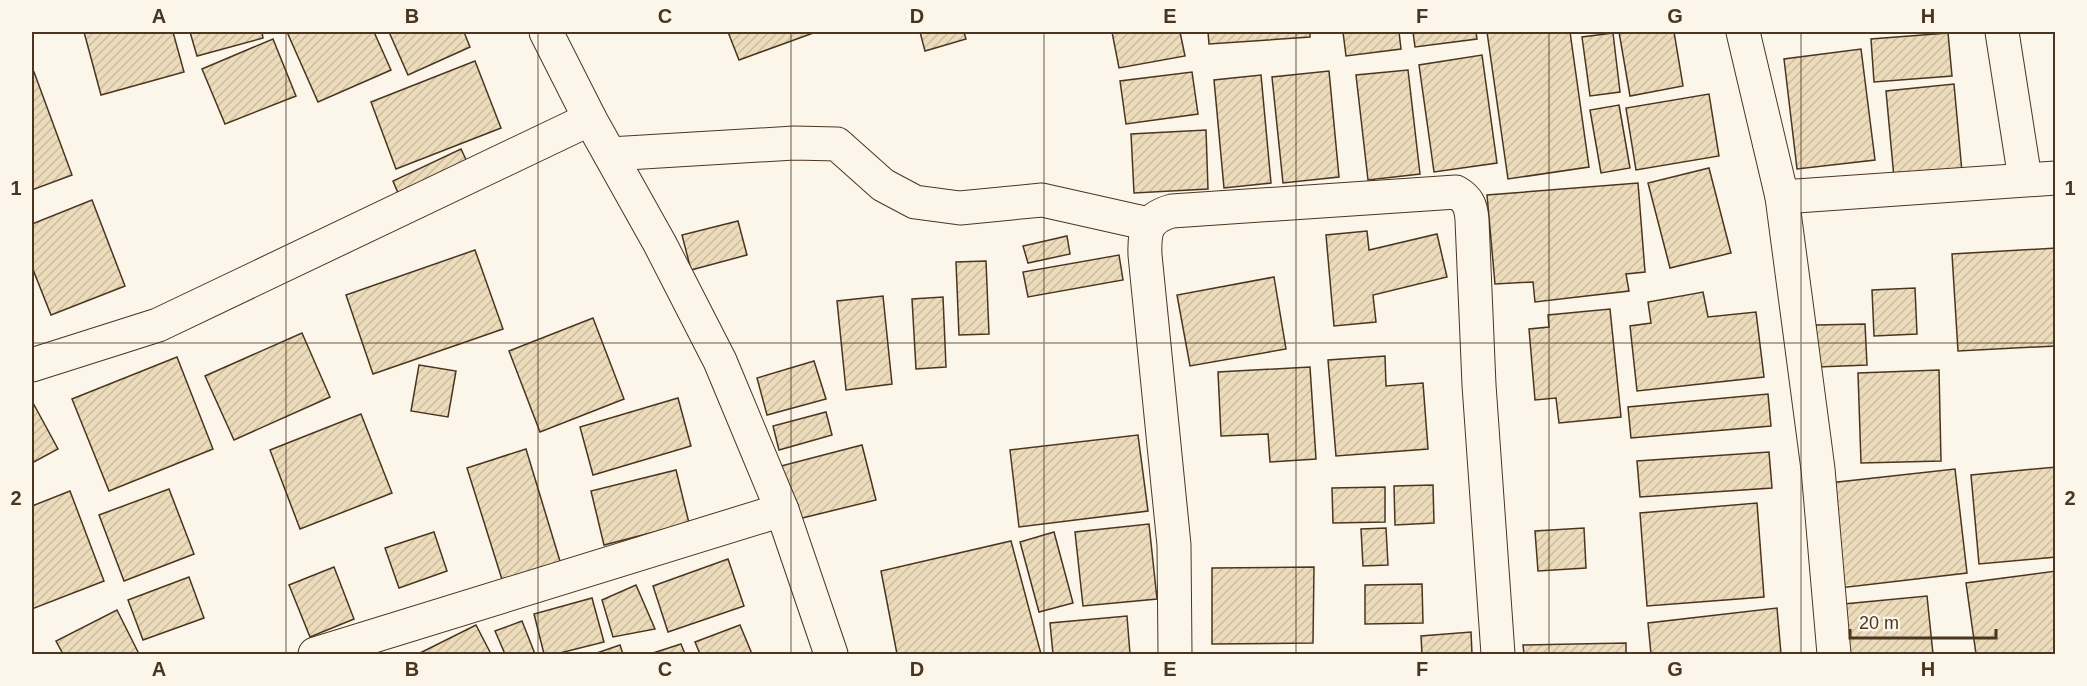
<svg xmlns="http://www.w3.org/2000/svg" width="2087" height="686" viewBox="0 0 2087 686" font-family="Arial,sans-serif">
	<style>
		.building { fill: url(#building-hatch); stroke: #4a3520; stroke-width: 1.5 }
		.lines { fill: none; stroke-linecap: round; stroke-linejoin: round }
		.minor-casing { stroke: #4a3520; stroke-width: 35 }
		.minor { stroke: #fbf6e9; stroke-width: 33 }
		.grid { fill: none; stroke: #4a3520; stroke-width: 1.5; stroke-opacity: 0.55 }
		.neatline { fill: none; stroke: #4a3520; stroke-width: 2 }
		.grid-label { font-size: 20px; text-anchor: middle; font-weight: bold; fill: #4a3520 }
	</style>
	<defs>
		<pattern id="building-hatch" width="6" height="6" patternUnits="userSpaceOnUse" patternTransform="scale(1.5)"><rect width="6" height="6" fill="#ecdcbc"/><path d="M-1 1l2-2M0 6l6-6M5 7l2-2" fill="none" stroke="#ccbda1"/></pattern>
	</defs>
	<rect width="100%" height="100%" fill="#fbf6e9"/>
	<g class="building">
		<path d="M84,32h89l11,40 -83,23z"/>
		<path d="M190,32h72l1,6 -66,18z"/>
		<path d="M287,32h87l17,38 -73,32z"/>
		<path d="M389,32h75l6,15 -62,28z"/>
		<path d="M728,32h88l-77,28z"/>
		<path d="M920,32h44l2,7 -41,12z"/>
		<path d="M1112,32h68l5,24 -66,12z"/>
		<path d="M1208,32h102v5l-101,7z"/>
		<path d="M1343,32h56l2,17 -55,7z"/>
		<path d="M1413,32h63l1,7 -62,8z"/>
		<path d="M1487,32h83l19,135 -81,12z"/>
		<path d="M1619,32h55l9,54 -53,10z"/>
		<path d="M1613,33l7,59 -30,4 -8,-59z"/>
		<path d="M1948,33l4,43 -78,6 -3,-43z"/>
		<path d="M273,39l23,57 -71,28 -23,-55z"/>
		<path d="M1861,49l14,111 -78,9 -13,-110z"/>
		<path d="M1482,55l15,108 -63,9 -15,-107z"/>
		<path d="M475,61l26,67 -105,41 -25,-67z"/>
		<path d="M1408,70l12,104 -52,6 -12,-105z"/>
		<path d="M1329,71l10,106 -56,6 -11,-106z"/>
		<path d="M34,72l38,103 -40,15v-117z"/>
		<path d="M1192,72l6,42 -72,10 -6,-43z"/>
		<path d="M1261,75l10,108 -47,5 -10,-108z"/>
		<path d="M1954,84l8,88 -68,6 -8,-87z"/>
		<path d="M1709,94l10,62 -83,14 -10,-62z"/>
		<path d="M1619,105l11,63 -29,5 -11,-63z"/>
		<path d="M1206,130l2,59 -74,4 -3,-59z"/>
		<path d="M461,149l9,19 -69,32 -8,-19z"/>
		<path d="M1709,168l22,85 -61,15 -22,-85z"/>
		<path d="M1638,183l7,89 -19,2 3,17 -94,11 -2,-20 -38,2 -8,-89z"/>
		<path d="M92,200l33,86 -74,29 -19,-48v-43z"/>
		<path d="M738,221l9,34 -56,15 -9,-35z"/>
		<path d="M1367,231l2,19 68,-16 10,43 -74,18 3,27 -42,4 -8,-91z"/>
		<path d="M1067,236l3,18 -42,9 -5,-17z"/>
		<path d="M2056,248v98l-98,5 -6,-97z"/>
		<path d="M475,250l28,79 -130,45 -27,-79z"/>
		<path d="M1119,255l4,25 -95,17 -5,-25z"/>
		<path d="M986,261l3,73 -30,1 -3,-73z"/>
		<path d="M1274,277l12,72 -96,17 -13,-71z"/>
		<path d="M1915,288l2,46 -43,2 -2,-46z"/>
		<path d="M1703,292l5,25 48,-5 8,65 -127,14 -7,-65 21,-3 -3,-21z"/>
		<path d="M883,296l9,88 -46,6 -9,-89z"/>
		<path d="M943,297l3,70 -30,2 -4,-70z"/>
		<path d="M1610,309l11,108 -62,6 -3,-25 -21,2 -6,-71 20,-2 -1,-12z"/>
		<path d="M593,318l31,81 -84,33 -31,-81z"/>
		<path d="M1865,324l2,41 -49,2 -2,-42z"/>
		<path d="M302,333l28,64 -96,43 -29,-64z"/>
		<path d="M1385,356l1,30 37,-3 5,66 -92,7 -8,-96z"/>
		<path d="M177,357l36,92 -104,42 -37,-92z"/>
		<path d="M814,361l12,38 -59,16 -10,-37z"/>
		<path d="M419,365l37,6 -8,46 -37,-6z"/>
		<path d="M1310,367l6,92 -46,3 -2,-28 -47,2 -3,-64z"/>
		<path d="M1939,370l2,91 -80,2 -3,-90z"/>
		<path d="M1768,394l3,32 -140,12 -3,-31z"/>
		<path d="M678,398l13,48 -98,29 -13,-48z"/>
		<path d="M32,401l26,48 -26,14z"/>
		<path d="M826,412l6,23 -53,15 -6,-24z"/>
		<path d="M361,414l31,79 -92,36 -30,-79z"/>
		<path d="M1138,435l10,76 -129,16 -9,-77z"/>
		<path d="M862,445l14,55 -82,20 -13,-54z"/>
		<path d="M526,449l37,122 -58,18 -38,-121z"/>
		<path d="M1769,452l3,36 -132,9 -3,-36z"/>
		<path d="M2056,467v90l-77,7 -8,-89z"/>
		<path d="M1955,469l12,104 -136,16 -11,-105z"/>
		<path d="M676,470l13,53 -85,22 -13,-54z"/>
		<path d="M1433,485l1,38 -39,2 -1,-39z"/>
		<path d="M1385,487v35l-52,1 -1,-35z"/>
		<path d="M169,489l25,65 -70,27 -25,-66z"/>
		<path d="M70,491l34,90 -72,28v-103z"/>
		<path d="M1757,503l7,94 -117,9 -7,-93z"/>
		<path d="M1149,524l8,75 -74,7 -8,-74z"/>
		<path d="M1386,528l2,37 -25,1 -2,-37z"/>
		<path d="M1584,528l2,40 -48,3 -3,-40z"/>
		<path d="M434,532l13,39 -48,17 -14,-40z"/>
		<path d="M1054,532l19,71 -34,9 -19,-70z"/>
		<path d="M1011,541l30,113h-144l-16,-83z"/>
		<path d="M728,559l16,47 -76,26 -15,-46z"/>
		<path d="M334,567l20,52 -44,18 -21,-52z"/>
		<path d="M1314,567l-1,76 -101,1v-76z"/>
		<path d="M2056,571v83h-80l-10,-71z"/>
		<path d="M189,577l15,41 -61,22 -15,-40z"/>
		<path d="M1422,584l1,39 -58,1v-39z"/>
		<path d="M636,585l19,44 -42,8 -11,-37z"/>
		<path d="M1927,596l6,58h-84l-5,-50z"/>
		<path d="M592,598l12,44 -48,12h-12l-10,-40z"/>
		<path d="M1777,608l4,46h-130l-3,-31z"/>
		<path d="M117,610l22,44h-76l-7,-13z"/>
		<path d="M1127,616l3,38h-77l-3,-31z"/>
		<path d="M522,621l13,33h-30l-10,-23z"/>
		<path d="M476,625l15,29h-73z"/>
		<path d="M740,625l12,29h-52l-5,-12z"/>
		<path d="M1471,632l1,22h-50l-1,-18z"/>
		<path d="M1626,643v11h-102l-1,-9z"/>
		<path d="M681,644l4,10h-35z"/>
		<path d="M620,645l3,9h-29z"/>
	</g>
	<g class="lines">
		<defs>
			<g id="minor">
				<path d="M546,32l44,87 70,125 60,117 62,149 49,144"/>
				<path d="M1743,32l39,165 274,-19"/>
				<path d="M2002,32l23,147"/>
				<path d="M610,154l184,-11 43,1 46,41 32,17 45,6 82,-8 107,24"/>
				<path d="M1782,197l36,272 16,185"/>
				<path d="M32,365l126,-40 432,-206"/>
				<path d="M315,654l467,-144"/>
				<path d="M1175,654l-1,-109 -29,-290c-1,-25 2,-37 27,-44l284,-19c12,7 15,14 16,28l7,165 19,269"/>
			</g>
		</defs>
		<use href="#minor" class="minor-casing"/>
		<use href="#minor" class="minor"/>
	</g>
	<path class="grid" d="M286,32v622M538,32v622M791,32v622M1044,32v622M1296,32v622M1549,32v622M1801,32v622M32,343h2024"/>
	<rect width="2087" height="686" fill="none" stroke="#fbf6e9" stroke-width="66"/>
	<path d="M1850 629v9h146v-9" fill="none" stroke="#4a3520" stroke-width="3"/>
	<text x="1859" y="629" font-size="18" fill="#4a3520" stroke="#fbf6e9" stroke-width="4.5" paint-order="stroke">20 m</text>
	<rect x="33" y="33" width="2021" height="620" class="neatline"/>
	<g class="grid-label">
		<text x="159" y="23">A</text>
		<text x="412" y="23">B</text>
		<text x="665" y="23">C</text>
		<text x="917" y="23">D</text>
		<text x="1170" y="23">E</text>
		<text x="1422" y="23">F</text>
		<text x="1675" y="23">G</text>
		<text x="1928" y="23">H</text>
		<text x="16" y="195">1</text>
		<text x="2070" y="195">1</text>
		<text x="16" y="505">2</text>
		<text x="2070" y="505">2</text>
		<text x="159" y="676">A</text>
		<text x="412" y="676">B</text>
		<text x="665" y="676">C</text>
		<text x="917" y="676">D</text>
		<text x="1170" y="676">E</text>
		<text x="1422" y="676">F</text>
		<text x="1675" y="676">G</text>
		<text x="1928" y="676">H</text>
	</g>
</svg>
